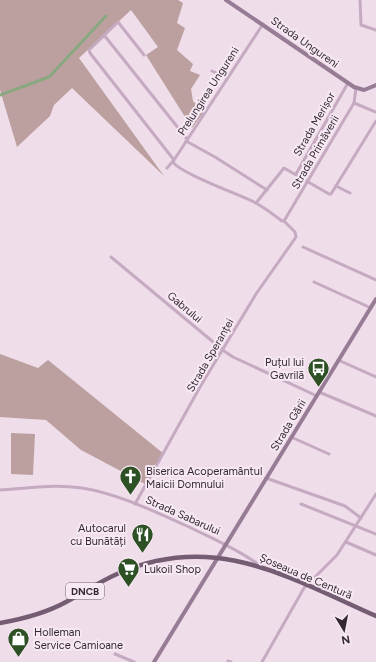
<svg xmlns="http://www.w3.org/2000/svg" width="376" height="662" viewBox="0 0 376 662" font-family="Figtree,sans-serif">
	<style>
		.grass { fill: #bca09f }
		.lines { fill: none; stroke-linecap: round; stroke-linejoin: round }
		.canal { stroke: #89a880; stroke-width: 3 }
		.street { stroke: #c5aac1; stroke-width: 3 }
		.secondary { stroke: #987c96; stroke-width: 4 }
		.primary { stroke: #745c72; stroke-width: 4.5 }
		.labels { text-anchor: middle; stroke-width: 4; stroke-linejoin: round; paint-order: stroke }
		.shield { fill: #f7e9f3; stroke: #6e636d; stroke-width: 1 }
		.shield-label { font-size: 10px; font-weight: bold; fill: #342933 }
		.street-label { font-size: 11px; fill: #342933; stroke: #f7e9f3 }
		.poi-label { font-size: 11px; fill: #342933; stroke: #f7e9f3; text-anchor: start }
	</style>
	<rect width="100%" height="100%" fill="#efddea"/>
	<g class="grass">
		<path d="M0,0h178l5,3 -6,20 8,5 -8,22 16,14 -3,7 10,4 -9,14 2,12 11,11 -12,16 -46,-73 12,-8 -27,-37 -52,48 85,118 -92,-88 -18,17 -4,11 -33,31 -17,-57z"/>
		<path d="M0,354l38,14 10,-8 116,94 -17,31 -66,-35 -35,-30 -46,-3z"/>
		<path d="M11,433l24,1 -2,41 -22,-1z"/>
	</g>
	<g class="lines">
		<path class="canal" d="M0,95l49,-18 57,-61"/>
		<g class="street">
			<path d="M360,0l1,25 15,5"/>
			<path d="M104,35l83,104"/>
			<path d="M144,55l-26,-33 -29,28 1,3 84,107"/>
			<path d="M212,71l15,7"/>
			<path d="M354,103l22,9"/>
			<path d="M186,141l29,16 52,33"/>
			<path d="M173,162c7,11 65,32 81,40 10,5 19,12 28,19h2l70,-118 2,-15"/>
			<path d="M167,168l7,-8 89,-136"/>
			<path d="M296,174l52,-91"/>
			<path d="M336,186l14,7"/>
			<path d="M256,203l28,-35 45,26h2l45,-73"/>
			<path d="M303,247l73,33"/>
			<path d="M111,257l113,94 9,6 84,39"/>
			<path d="M314,282l57,26"/>
			<path d="M338,360l38,17"/>
			<path d="M319,392l57,24"/>
			<path d="M291,437l38,17"/>
			<path d="M266,478l79,28 16,12"/>
			<path d="M0,490c27,-2 54,-6 82,-2 37,6 71,23 105,38 24,12 51,23 72,39"/>
			<path d="M135,504l65,-117 56,-93 40,-57 -1,-5 -11,-11"/>
			<path d="M301,504l75,30"/>
			<path d="M346,542l30,13"/>
			<path d="M115,654l19,8"/>
			<path d="M228,661l3,1"/>
			<path d="M262,662l42,-74 33,-33 39,-61"/>
		</g>
		<g class="secondary">
			<path d="M226,0l128,87 10,3 12,-5"/>
			<path d="M154,662l222,-363"/>
		</g>
		<path class="primary" d="M0,623c23,-4 46,-10 66,-21 17,-9 33,-20 51,-28 97,-43 171,3 259,42"/>
	</g>
	<defs>
		<symbol id="bus-pin" viewBox="-11 -11 22 30"><path d="M0 17L-7.5 6A9.5 9.5 0 1 1 7.5 6Z" fill="#2d5024" stroke="#f7e9f3"/><path d="M-5-6H5V4H4V6H2V4H-2V6H-4V4H-5ZM-3.5-4V0h7V-4ZM-3.5 1.2v1.5H-2V1.2ZM2 1.2v1.5H3.5V1.2Z" fill="#fff"/></symbol>
		<symbol id="church-pin" viewBox="-11 -11 22 30"><path d="M0 17L-7.5 6A9.5 9.5 0 1 1 7.5 6Z" fill="#2d5024" stroke="#f7e9f3"/><path d="M-1.2-6h2.4v3.5h3.3v2.4h-3.3V6h-2.4V-.1h-3.3v-2.4h3.3Z" fill="#fff"/></symbol>
		<symbol id="restaurant-pin" viewBox="-11 -11 22 30"><path d="M0 17L-7.5 6A9.5 9.5 0 1 1 7.5 6Z" fill="#2d5024" stroke="#f7e9f3"/><path d="M-5-6h1v4h1v-4h1v4h1v-4h1v5L-1.5 .5V6h-2V.5L-5-1ZM5-6V6H3V1.5H1.5Q1.5-4 5-6Z" fill="#fff"/></symbol>
		<symbol id="supermarket-pin" viewBox="-11 -11 22 30"><path d="M0 17L-7.5 6A9.5 9.5 0 1 1 7.5 6Z" fill="#2d5024" stroke="#f7e9f3"/><path d="M-6-5.5h2.5l.6 2H6L4.5 2H-2.5L-4.4-4H-6ZM-1.5 3.2a1.3 1.3 0 1 0 .1 0ZM3 3.2a1.3 1.3 0 1 0 .1 0Z" fill="#fff"/></symbol>
		<symbol id="shop-pin" viewBox="-11 -11 22 30"><path d="M0 17L-7.5 6A9.5 9.5 0 1 1 7.5 6Z" fill="#2d5024" stroke="#f7e9f3"/><path d="M-5-2.5h2.3a2.7 3.5 0 0 1 5.4 0H5L5.5 6h-11ZM-1.5-2.5h3a1.5 2.3 0 0 0-3 0Z" fill="#fff"/></symbol>
	</defs>
	<g fill-rule="evenodd">
		<use href="#bus-pin" x="306" y="356" width="25" height="34"/>
		<use href="#church-pin" x="118" y="464" width="25" height="34"/>
		<use href="#restaurant-pin" x="130" y="522" width="25" height="34"/>
		<use href="#supermarket-pin" x="116" y="556" width="25" height="34"/>
		<use href="#shop-pin" x="6" y="626" width="25" height="34"/>
	</g>
	<g class="labels">
		<rect class="shield" x="66" y="583" width="38" height="16" rx="3"/>
		<g class="shield-label">
			<text x="85" y="595">DNCB</text>
		</g>
		<g class="street-label">
			<text transform="translate(305 42) rotate(35)" y="4">Strada Ungureni</text>
			<text transform="translate(208 91) rotate(-57)" y="4">Prelungirea Ungureni</text>
			<text transform="translate(314 124) rotate(-60)" y="4">Strada Merișor</text>
			<text transform="translate(315 152) rotate(-60)" y="4">Strada Primăverii</text>
			<text transform="translate(185 307) rotate(40)" y="4">Gabrului</text>
			<text transform="translate(210 355) rotate(-60)" y="4">Strada Speranței</text>
			<text transform="translate(288 425) rotate(-59)" y="4">Strada Gării</text>
			<text transform="translate(183 515) rotate(24)" y="4">Strada Sabarului</text>
			<text transform="translate(306 576) rotate(23)" y="4">Șoseaua de Centură</text>
		</g>
		<g class="poi-label">
			<text x="304" y="366" text-anchor="end">Puțul lui<tspan x="304" dy="13">Gavrilă</tspan></text>
			<text x="146" y="475">Biserica Acoperamântul<tspan x="146" dy="13">Maicii Domnului</tspan></text>
			<text x="126" y="532" text-anchor="end">Autocarul<tspan x="126" dy="13">cu Bunătăți</tspan></text>
			<text x="144" y="573">Lukoil Shop</text>
			<text x="34" y="636">Holleman<tspan x="34" dy="13">Service Camioane</tspan></text>
		</g>
	</g>
	<g transform="translate(344 630) rotate(170)" stroke="#f7e9f3" stroke-width="3" paint-order="stroke">
	<path d="M0-3L7 15L0 10L-7 15Z" fill="#342933"/>
	<text y="-6" font-size="11" font-weight="bold" text-anchor="middle" fill="#342933">N</text>
	</g>
</svg>
